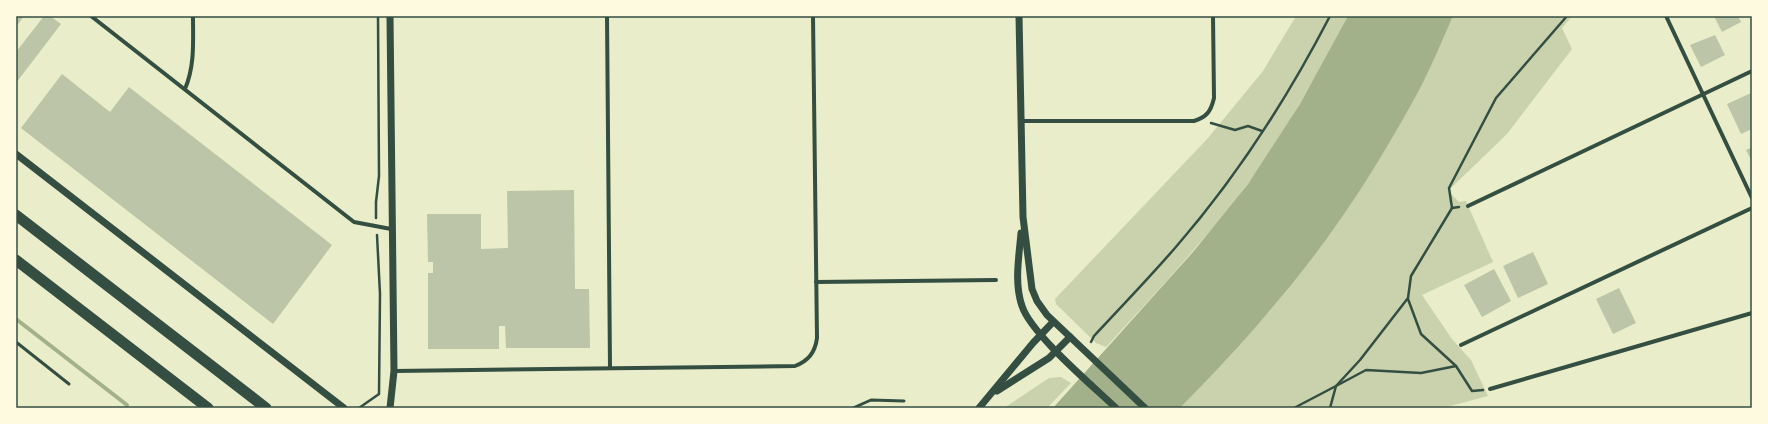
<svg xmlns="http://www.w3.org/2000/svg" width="1768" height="424" viewBox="0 0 1768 424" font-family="Helvetica,sans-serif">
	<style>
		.green { fill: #cad2ad }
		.water { fill: #a3b18a }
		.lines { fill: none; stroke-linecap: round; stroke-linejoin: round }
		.stream { stroke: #a3b18a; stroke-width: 4 }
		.building { fill: #bcc5a7 }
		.path { stroke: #344e41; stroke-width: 2.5 }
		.service { stroke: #344e41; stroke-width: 3 }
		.minor { stroke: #344e41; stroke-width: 4 }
		.tertiary { stroke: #344e41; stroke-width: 7 }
		.motorway { stroke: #344e41; stroke-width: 11 }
		.neatline { fill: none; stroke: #344e41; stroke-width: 1.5 }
	</style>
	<rect width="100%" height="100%" fill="#e9edc9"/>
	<g class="green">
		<path d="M1296,16h52c-30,58 -62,116 -101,169 -44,57 -92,109 -141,162l-10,-4 -40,-39 -1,-5 153,-161 55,-67z"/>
		<path d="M1453,16h119l-10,12 10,21 -65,85 -59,57 11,11 7,-1 27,61 -71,33 30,44 19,21 17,36 -45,12h-263c78,-82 151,-169 209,-265 25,-41 44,-84 64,-127z"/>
		<path d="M1061,377l10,6 -24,25h-43l45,-30z"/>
	</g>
	<path class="water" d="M1348,16h105c-13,29 -25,59 -41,87 -40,73 -87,144 -142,207 -28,34 -59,66 -90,98h-127l140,-156 55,-68 52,-80z"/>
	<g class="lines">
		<path class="stream" d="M16,319l111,86"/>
	</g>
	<g class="building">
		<path d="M16,16h8l-8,11z"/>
		<path d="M44,16h6l11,8 -45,59v-31z"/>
		<path d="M1714,16h24l3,6 -19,10z"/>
		<path d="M1715,35l10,20 -24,12 -11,-22z"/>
		<path d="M62,74l48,38 19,-25 203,158 -59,79 -252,-196z"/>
		<path d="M1751,93l1,36 -11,5 -14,-30z"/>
		<path d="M1752,147v15l-6,-12z"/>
		<path d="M574,190l1,99h14l1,59h-84l-1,-22h-6v23h-71v-76h5v-11h-5l-1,-48h54v35l27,-1 -1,-57z"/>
		<path d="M1533,252l15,32 -30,14 -15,-32z"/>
		<path d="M1494,269l17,32 -29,16 -18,-32z"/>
		<path d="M1619,288l17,35 -23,11 -17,-35z"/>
	</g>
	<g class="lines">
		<g class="path">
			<path d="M1211,123l24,7 13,-4 14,5"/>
			<path d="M1459,207l-7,1 -3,-20 47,-90 71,-82"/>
			<path d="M376,218v-16l3,-26 -1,-160"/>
			<path d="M1408,299l13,35 35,32 16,25 11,-1"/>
			<path d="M1091,342l3,-6c27,-29 55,-58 81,-88 61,-70 112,-149 155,-232"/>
			<path d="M359,408l20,-14 1,-100 -3,-59"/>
			<path d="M1294,408l42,-22 24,-26 48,-62 3,-22 41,-68"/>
			<path d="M1330,408l6,-22 30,-16 55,3 35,-7"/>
		</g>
		<g class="service">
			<path d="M16,342l53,42"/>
			<path d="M853,408l18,-8 33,1"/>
		</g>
		<g class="minor">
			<path d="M91,16l263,206 37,7"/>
			<path d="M607,16l3,352"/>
			<path d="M1666,16l86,182"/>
			<path d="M185,89c10,-24 8,-47 8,-73"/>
			<path d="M1021,121h173c13,-4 17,-10 20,-23l-1,-82"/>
			<path d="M1468,206l284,-135"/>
			<path d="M816,282l180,-2"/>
			<path d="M1461,345l291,-137"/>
			<path d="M394,371l401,-5c13,-5 20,-13 22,-28l-4,-322"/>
			<path d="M1490,389l262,-76"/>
		</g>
		<g class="tertiary">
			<path d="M390,16l4,355 -4,37"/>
			<path d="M1019,16l4,201 9,72 5,12 10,14 98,93"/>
			<path d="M16,154l328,254"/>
			<path d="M1021,233c-2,24 -7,50 1,73 9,28 71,80 94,102"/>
			<path d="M997,391l52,-33 21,-21"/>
			<path d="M979,408l54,-65 20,-21"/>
		</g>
		<g class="motorway">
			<path d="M16,215l250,193"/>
			<path d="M16,260l192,148"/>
		</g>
	</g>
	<rect width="1768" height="424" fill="none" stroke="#fefae0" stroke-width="34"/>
	<rect x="17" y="17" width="1734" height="390" class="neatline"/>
</svg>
